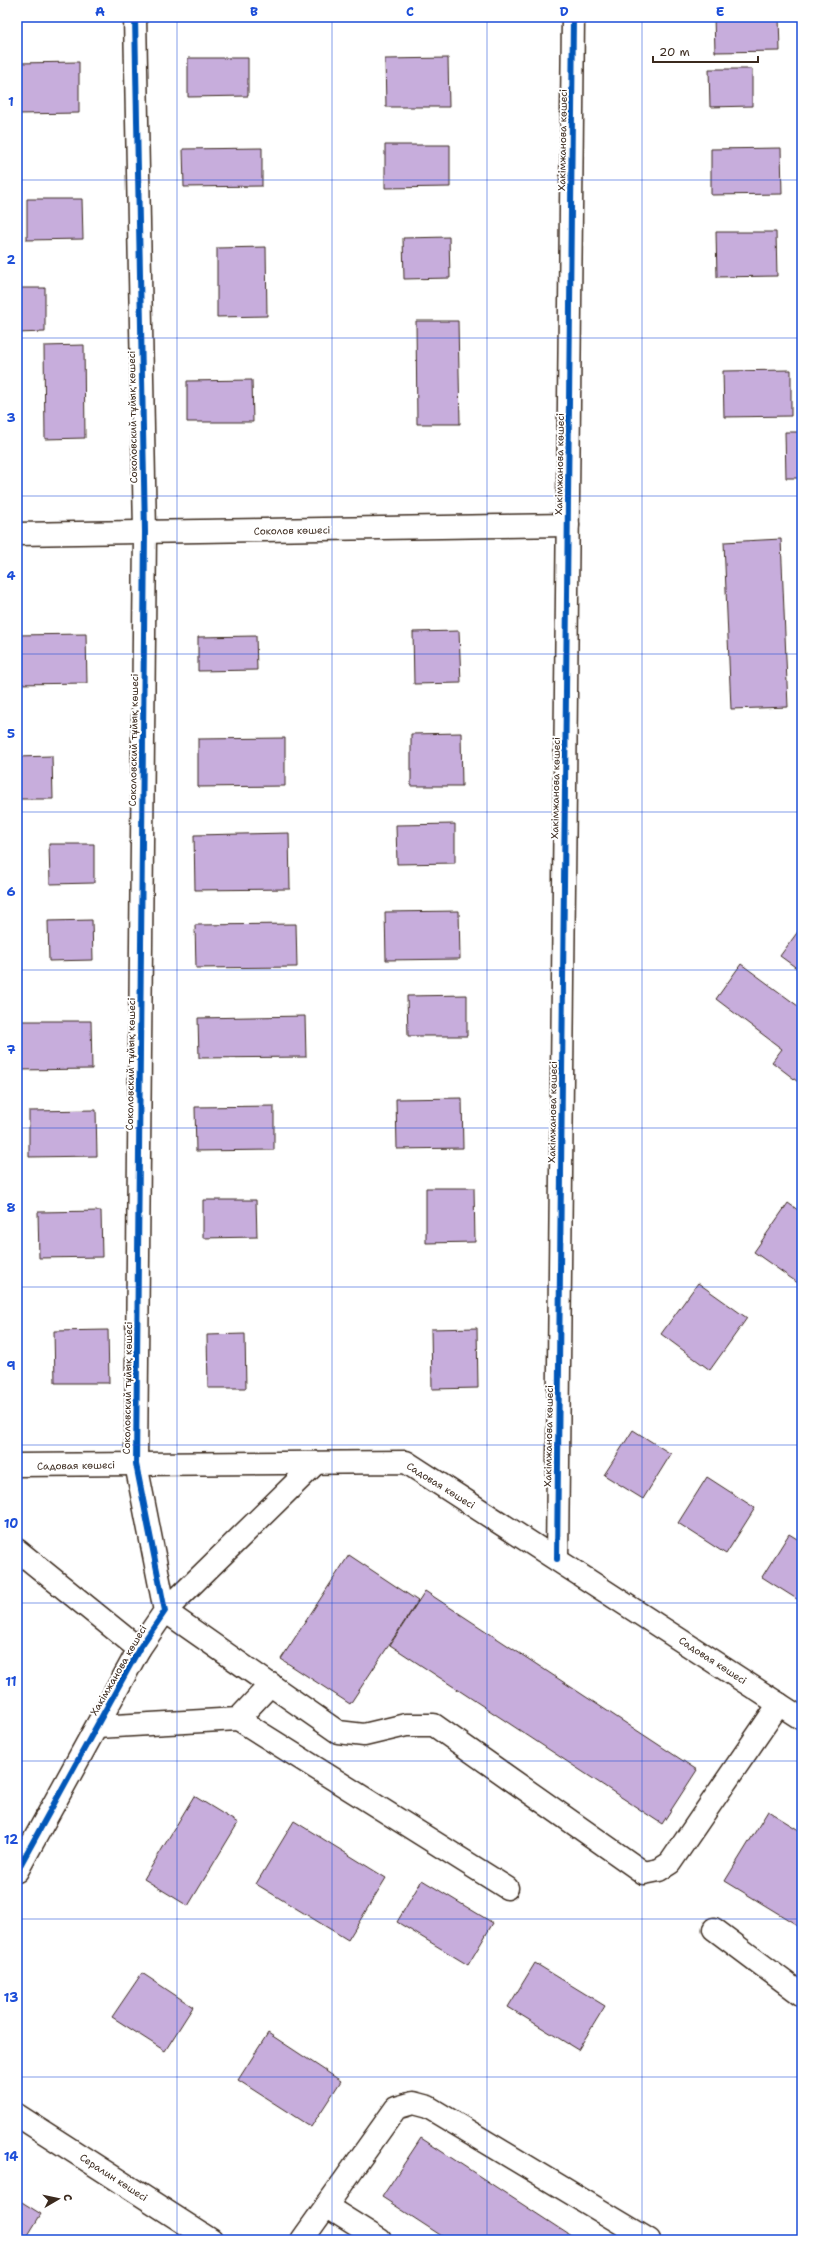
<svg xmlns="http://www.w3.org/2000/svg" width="819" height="2257" viewBox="0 0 819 2257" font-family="'Shantell Sans',sans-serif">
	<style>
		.building { fill: #c7addc; stroke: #3b2a1e }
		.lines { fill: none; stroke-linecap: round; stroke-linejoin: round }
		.minor-casing { stroke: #3b2a1e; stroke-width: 25 }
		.minor { stroke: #fff; stroke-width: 22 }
		.cycleway-casing { stroke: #fff; stroke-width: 8 }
		.cycleway { stroke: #0057b8; stroke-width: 6 }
		.grid { fill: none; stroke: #1d4ed8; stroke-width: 1; stroke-opacity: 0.55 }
		.labels { text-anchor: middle; stroke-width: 4; stroke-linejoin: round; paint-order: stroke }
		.street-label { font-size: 10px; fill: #3b2a1e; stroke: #fff }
		.neatline { fill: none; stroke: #1d4ed8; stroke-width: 1.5 }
		.grid-label { font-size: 13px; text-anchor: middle; font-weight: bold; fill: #1d4ed8 }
	</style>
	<rect width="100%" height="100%" fill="#fff"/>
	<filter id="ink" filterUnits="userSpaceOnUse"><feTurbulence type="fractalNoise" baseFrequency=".025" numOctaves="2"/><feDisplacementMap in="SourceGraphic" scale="8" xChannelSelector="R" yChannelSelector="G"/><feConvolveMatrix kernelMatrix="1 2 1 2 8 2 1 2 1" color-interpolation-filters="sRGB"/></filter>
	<g filter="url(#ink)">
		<g class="building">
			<path d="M714,17h65l1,34 -65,1z"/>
			<path d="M188,58h60v38l-60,1z"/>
			<path d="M448,58l1,49h-63l-1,-48z"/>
			<path d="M79,62v51l-62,1v-51z"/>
			<path d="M709,69h43v37l-42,1z"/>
			<path d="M385,145h65v42l-65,1z"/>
			<path d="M262,148v38l-78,1 -1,-38z"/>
			<path d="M781,148l1,46 -71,1v-46z"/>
			<path d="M27,199h55l1,40 -56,1z"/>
			<path d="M716,232h60l1,44 -60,1z"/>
			<path d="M449,237l1,41 -46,1 -1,-41z"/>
			<path d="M266,247l1,69 -50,1v-69z"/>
			<path d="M17,288h28v44l-28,1z"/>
			<path d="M416,321h42l2,103h-43z"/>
			<path d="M84,345l1,93 -40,1 -1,-93z"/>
			<path d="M791,370v46l-67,1 -1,-46z"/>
			<path d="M252,380l1,42h-66v-41z"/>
			<path d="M785,432h17v46h-16z"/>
			<path d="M781,539l7,168 -57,2 -7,-167z"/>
			<path d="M459,631l2,52 -47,1 -1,-52z"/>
			<path d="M86,634l1,49 -70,1v-49z"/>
			<path d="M256,636l1,34 -59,1v-34z"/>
			<path d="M461,733l1,53h-51v-52z"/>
			<path d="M285,738v48l-87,1v-48z"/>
			<path d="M52,756l1,43h-36v-42z"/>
			<path d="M455,824v39l-58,1 -1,-39z"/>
			<path d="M289,833l1,56 -95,1 -1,-55z"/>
			<path d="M49,844h45v39l-44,1z"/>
			<path d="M459,911l1,48 -74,1 -1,-48z"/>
			<path d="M92,920l1,40 -44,1 -1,-40z"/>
			<path d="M296,924l1,43 -101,1 -1,-43z"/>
			<path d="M802,926v46l-22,-16z"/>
			<path d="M741,964l61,45v13l-2,3 2,2v58l-30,-23 10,-13 -66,-50z"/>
			<path d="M467,995v41h-59l-1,-40z"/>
			<path d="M305,1016l1,41 -107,1 -1,-40z"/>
			<path d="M17,1021h74l1,48 -75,1z"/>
			<path d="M462,1098l1,50 -66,1 -1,-50z"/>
			<path d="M274,1106v44l-78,1 -1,-44z"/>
			<path d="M96,1110l1,46 -68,1v-46z"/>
			<path d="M426,1188h48l1,54 -49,1z"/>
			<path d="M203,1200h53l1,37 -54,1z"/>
			<path d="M788,1203l14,10v73l-48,-34z"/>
			<path d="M101,1211l1,46 -63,1 -1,-46z"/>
			<path d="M698,1283l49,35 -37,52 -49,-36z"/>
			<path d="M477,1328l1,60 -46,1 -1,-60z"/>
			<path d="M108,1330l1,53h-54l-1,-52z"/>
			<path d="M245,1334l1,54h-38l-1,-53z"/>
			<path d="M633,1430l38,24 -28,45 -39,-24z"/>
			<path d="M707,1477l48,31 -29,46 -48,-31z"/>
			<path d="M789,1534l13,8 -2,59 -38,-24z"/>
			<path d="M349,1555l69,46 -68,103 -69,-45z"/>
			<path d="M425,1591l272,179 -35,54 -272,-179z"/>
			<path d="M194,1796l44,27 -50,83 -44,-27z"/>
			<path d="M768,1811l34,21v96l-77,-47z"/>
			<path d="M294,1821l92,57 -38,62 -92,-56z"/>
			<path d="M422,1880l71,43 -25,42 -71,-43z"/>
			<path d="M535,1963l70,43 -27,44 -70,-43z"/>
			<path d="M142,1973l51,34 -28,44 -53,-34z"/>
			<path d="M268,2033l73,48 -30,46 -73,-47z"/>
			<path d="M421,2138l156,102h-129l-66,-43z"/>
			<path d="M17,2199l24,15 -16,26h-8z"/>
		</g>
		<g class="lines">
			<defs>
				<g id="minor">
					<path d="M17,534l551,-9"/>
					<path d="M316,1463l-151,148 173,121 26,3 42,-10h28l210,148 15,-3 11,-7 109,-159"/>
					<path d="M17,1465l389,-3 396,257"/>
					<path d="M17,1550l122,99"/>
					<path d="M557,1559l16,-1542"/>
					<path d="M238,1719l269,169"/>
					<path d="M97,1727l141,-8 33,-35"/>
					<path d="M17,1871l122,-222 26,-38 -29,-147 9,-932 -10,-515"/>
					<path d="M714,1929l88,66"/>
					<path d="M17,2115l194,125"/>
					<path d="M326,2206l54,34"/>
					<path d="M302,2240l94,-132 17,-5 15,4 221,133"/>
				</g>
			</defs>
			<use href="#minor" class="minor-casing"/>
			<use href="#minor" class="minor"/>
			<defs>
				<g id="cycleway">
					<path d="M557,1559l16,-1542"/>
					<path d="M17,1871l122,-222 26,-38 -29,-147 9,-932 -10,-515"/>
				</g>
			</defs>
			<use href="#cycleway" class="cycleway-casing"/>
			<use href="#cycleway" class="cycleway"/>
		</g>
	</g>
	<path class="grid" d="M177,17v2223M332,17v2223M487,17v2223M642,17v2223M17,180h785M17,338h785M17,496h785M17,654h785M17,812h785M17,970h785M17,1128h785M17,1287h785M17,1445h785M17,1603h785M17,1761h785M17,1919h785M17,2077h785"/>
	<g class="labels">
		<g class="street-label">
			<text transform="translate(562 140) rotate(-89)" y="4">Хакімжанова көшесі</text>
			<text transform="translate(132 417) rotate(-91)" y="4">Соколовский тұйық көшесі</text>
			<text transform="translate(559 464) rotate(-89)" y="4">Хакімжанова көшесі</text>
			<text transform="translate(292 530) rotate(-1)" y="4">Соколов көшесі</text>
			<text transform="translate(133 740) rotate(-89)" y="4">Соколовский тұйық көшесі</text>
			<text transform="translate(555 788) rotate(-89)" y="4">Хакімжанова көшесі</text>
			<text transform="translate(130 1064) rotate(-89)" y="4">Соколовский тұйық көшесі</text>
			<text transform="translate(552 1112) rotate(-89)" y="4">Хакімжанова көшесі</text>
			<text transform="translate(127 1388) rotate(-89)" y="4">Соколовский тұйық көшесі</text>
			<text transform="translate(548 1436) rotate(-89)" y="4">Хакімжанова көшесі</text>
			<text transform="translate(76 1465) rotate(-1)" y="4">Садовая көшесі</text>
			<text transform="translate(441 1485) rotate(32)" y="4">Садовая көшесі</text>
			<text transform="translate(713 1660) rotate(33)" y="4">Садовая көшесі</text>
			<text transform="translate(118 1670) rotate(-60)" y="4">Хакімжанова көшесі</text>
			<text transform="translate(114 2177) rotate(33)" y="4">Сералин көшесі</text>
		</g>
	</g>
	<rect width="819" height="2257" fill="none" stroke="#fff" stroke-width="44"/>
	<g transform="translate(58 2199) rotate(81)" stroke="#ffffff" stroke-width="3" paint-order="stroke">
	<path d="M0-3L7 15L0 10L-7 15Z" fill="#3b2a1e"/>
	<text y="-6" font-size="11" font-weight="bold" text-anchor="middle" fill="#3b2a1e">С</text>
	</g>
	<path d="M653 56v6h105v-6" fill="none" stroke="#3b2a1e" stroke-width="2"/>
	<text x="659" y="56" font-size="12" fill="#3b2a1e" stroke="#ffffff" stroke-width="3" paint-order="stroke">20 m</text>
	<rect x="22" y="22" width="775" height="2213" class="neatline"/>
	<g class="grid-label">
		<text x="100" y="16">A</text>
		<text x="254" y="16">B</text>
		<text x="410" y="16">C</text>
		<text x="564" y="16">D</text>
		<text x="720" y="16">E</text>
		<text x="11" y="106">1</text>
		<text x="11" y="264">2</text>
		<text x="11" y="422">3</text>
		<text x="11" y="580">4</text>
		<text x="11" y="738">5</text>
		<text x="11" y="896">6</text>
		<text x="11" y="1054">7</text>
		<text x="11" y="1212">8</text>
		<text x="11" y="1370">9</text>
		<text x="11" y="1528">10</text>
		<text x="11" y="1686">11</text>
		<text x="11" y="1844">12</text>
		<text x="11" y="2002">13</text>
		<text x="11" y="2161">14</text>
	</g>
</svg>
